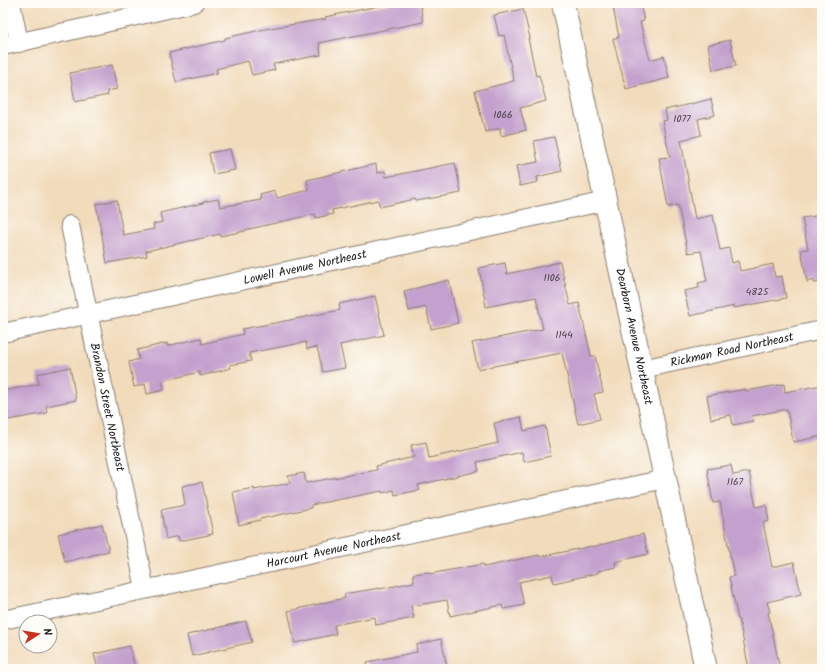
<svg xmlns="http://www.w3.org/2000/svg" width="825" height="672" viewBox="0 0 825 672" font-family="Kalam,sans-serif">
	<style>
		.building { fill: #c4a0ce }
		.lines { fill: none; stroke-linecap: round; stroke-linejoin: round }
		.minor-casing { stroke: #877c6c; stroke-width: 20 }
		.tertiary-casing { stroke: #877c6c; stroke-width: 24 }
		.minor { stroke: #fff; stroke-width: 18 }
		.tertiary { stroke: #fff; stroke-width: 22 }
		.labels { text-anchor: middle; stroke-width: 3.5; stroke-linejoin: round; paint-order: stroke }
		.number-label { font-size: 10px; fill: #463d48 }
		.street-label { font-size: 12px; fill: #1c1c1c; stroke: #fdfcf7 }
	</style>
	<rect width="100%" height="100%" fill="#fdfcf7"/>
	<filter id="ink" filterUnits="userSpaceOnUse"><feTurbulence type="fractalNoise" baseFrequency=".025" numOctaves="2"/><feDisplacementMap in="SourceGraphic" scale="8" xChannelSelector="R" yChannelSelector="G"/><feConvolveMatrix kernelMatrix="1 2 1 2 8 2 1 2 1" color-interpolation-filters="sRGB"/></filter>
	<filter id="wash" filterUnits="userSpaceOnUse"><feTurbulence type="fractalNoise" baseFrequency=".012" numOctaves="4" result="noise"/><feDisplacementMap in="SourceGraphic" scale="16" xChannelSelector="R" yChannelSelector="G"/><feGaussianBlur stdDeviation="0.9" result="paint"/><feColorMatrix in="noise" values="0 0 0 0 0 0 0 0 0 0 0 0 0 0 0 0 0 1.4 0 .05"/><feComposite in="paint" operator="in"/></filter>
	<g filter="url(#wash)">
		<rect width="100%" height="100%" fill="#f2dbbb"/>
		<g id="blocks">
			<g class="building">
				<path d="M393,3h27l3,19 -104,21 2,12 -48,9 2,6 -23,5 -4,-14 -32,8 1,4 -41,9 -7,-29 56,-13v-2l40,-9 61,-10 -1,-2z"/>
				<path d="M612,3h28l4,18 -4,1 10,38 14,-4 5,22 -43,11 -13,-50 6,-2z"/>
				<path d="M523,9l7,29h-2l8,38 3,-1 7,26 -26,7 6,22 -25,6 -1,-8 -15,4 -10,-41 39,-10 -10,-46 -5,1 -5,-21z"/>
				<path d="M730,40l6,26 -23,4 -5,-25z"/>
				<path d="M112,65l5,24 -10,2 1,4 -33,7 -5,-29z"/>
				<path d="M711,99l4,16 -17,4 3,16 -20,5 14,79 18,-4 7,35 9,-2 3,15 6,-2 2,10 33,-7 2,13 7,-1 4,22 -52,10v-2l-44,10 -6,-25 15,-3 -1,-5 9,-2 -6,-30 -13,2 -10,-48 -10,2 -9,-49 11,-1 -8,-36 5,-1 -2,-10z"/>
				<path d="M554,137l8,34 -25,6 1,5 -18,4 -4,-20 22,-4 -4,-21z"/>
				<path d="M230,149l5,21 -22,4 -4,-21z"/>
				<path d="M455,163l6,30 -45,8 -1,-2 -35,8 -2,-7 -46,10 1,4 -17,4 -1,-4 -70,16v1l-25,5v-2l-74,17 1,5 -40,7 -11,-59 21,-4 6,35 31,-6 -1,-5 9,-2 -2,-9 43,-10v-1l15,-3 2,8 41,-7 -1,-5 15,-4 2,7 32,-8 -2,-10 69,-16 1,9 8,-2 1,6z"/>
				<path d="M822,215v67l-8,1v-3l-7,2 -6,-32 7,-1 -6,-31z"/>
				<path d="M560,262l10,43 9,-2 12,53h4l8,36 -9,2 6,25 -22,5 -16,-71 -84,16 -6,-26 71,-14 -7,-32 -50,10 -7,-39 26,-5 2,11z"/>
				<path d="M449,280l9,43 -27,6 -5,-22 -17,4 -5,-20z"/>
				<path d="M375,296l9,39 -44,10 5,23 -22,4 -6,-25 -10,2 -1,-7 -57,11 2,8 -21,4 1,3 -31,8v-4l-38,9 2,9 -17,4 -2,-10 -11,3 -5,-25 10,-3 -2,-9 30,-7v3l34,-8 1,6 41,-10 -1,-5 33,-6 65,-13 -1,-6z"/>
				<path d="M70,367l6,33 -30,6 1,7 -44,8v-30l36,-7 -2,-10z"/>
				<path d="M784,384l1,8 37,-7v51l-29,6 -6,-33 -35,7 1,5 -20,4 -2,-10 -20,4 -4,-23 39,-7v2z"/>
				<path d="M521,417l3,14 21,-5 6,30 -27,6 -2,-10 -45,10 2,9 -61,14 2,5 -25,5 -1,-5 -12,3v-2l-71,14v3l-51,11v1l-21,5 -6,-33 21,-4v2l36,-7 -2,-7 16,-3 2,10 71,-13 -1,-4 38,-9 -3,-12 15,-3 3,16 69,-15 -4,-20z"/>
				<path d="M731,465l2,10 16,-3 7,35 10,-2 3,16 -6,1 9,45 22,-5 7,32 -34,8 3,10h-2l12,57h-31l-10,-50h-1l-9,-42 5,-1 -14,-74 -7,1 -6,-34z"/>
				<path d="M202,482l11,52 -34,7 -1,-5 -12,3 -5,-29 24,-5 -3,-19z"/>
				<path d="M102,524l7,27 -44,11 -7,-28z"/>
				<path d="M643,534l5,20 -33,8 1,5 -18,4v2l-44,10 -2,-8 -33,7 5,23 -21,4 -1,-4 -52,11 -3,-16 -36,6 3,12 -38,7 -1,-8 -41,8 2,9 -41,9 -7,-32 57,-13 -1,-4 36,-6v1l34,-7 -1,-8 15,-2 1,2 54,-10 1,3 55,-12v2l53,-11v1z"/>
				<path d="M246,621l6,21 -60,14 -5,-21z"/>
				<path d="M441,639l6,27 -15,3h-64l-1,-7 50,-10 -1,-7z"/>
				<path d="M130,646l5,23h-37l-4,-15z"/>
			</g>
		</g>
	</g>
	<g filter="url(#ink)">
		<use href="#blocks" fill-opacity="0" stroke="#877c6c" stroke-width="1"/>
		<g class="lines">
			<defs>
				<g id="minor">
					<path d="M11,3l8,40"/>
					<path d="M3,46l191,-43"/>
					<path id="s1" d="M70,225l75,364"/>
					<path id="s2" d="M3,333l603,-132"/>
					<path id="s3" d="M642,369l180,-39"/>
					<path id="s4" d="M3,620l662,-141"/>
				</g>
				<g id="tertiary">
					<path id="s5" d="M563,3l143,666"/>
				</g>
			</defs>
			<use href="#minor" class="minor-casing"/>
			<use href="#tertiary" class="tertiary-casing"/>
			<use href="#minor" class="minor"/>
			<use href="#tertiary" class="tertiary"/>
		</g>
	</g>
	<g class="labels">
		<g class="number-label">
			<text x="503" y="118">1066</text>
			<text x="682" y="122">1077</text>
			<text x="552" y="281">1106</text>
			<text x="757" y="295">4825</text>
			<text x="564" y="338">1144</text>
			<text x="735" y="485">1167</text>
		</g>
		<g class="street-label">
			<text dy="4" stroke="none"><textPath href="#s2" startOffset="309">Lowell Avenue Northeast</textPath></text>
			<text dy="4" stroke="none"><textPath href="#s5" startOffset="341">Dearborn Avenue Northeast</textPath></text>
			<text dy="4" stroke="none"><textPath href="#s3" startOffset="92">Rickman Road Northeast</textPath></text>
			<text dy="4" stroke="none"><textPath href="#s1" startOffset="186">Brandon Street Northeast</textPath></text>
			<text dy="4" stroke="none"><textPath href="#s4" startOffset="338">Harcourt Avenue Northeast</textPath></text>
		</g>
	</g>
	<rect width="825" height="672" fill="none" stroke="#fdfcf7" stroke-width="16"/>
	<g transform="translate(38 634) rotate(78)"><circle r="19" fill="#fdfcf7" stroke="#a3a29f"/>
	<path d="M0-3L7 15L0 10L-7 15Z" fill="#c8321e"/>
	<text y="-6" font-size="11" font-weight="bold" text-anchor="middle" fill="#1c1c1c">N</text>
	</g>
</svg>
